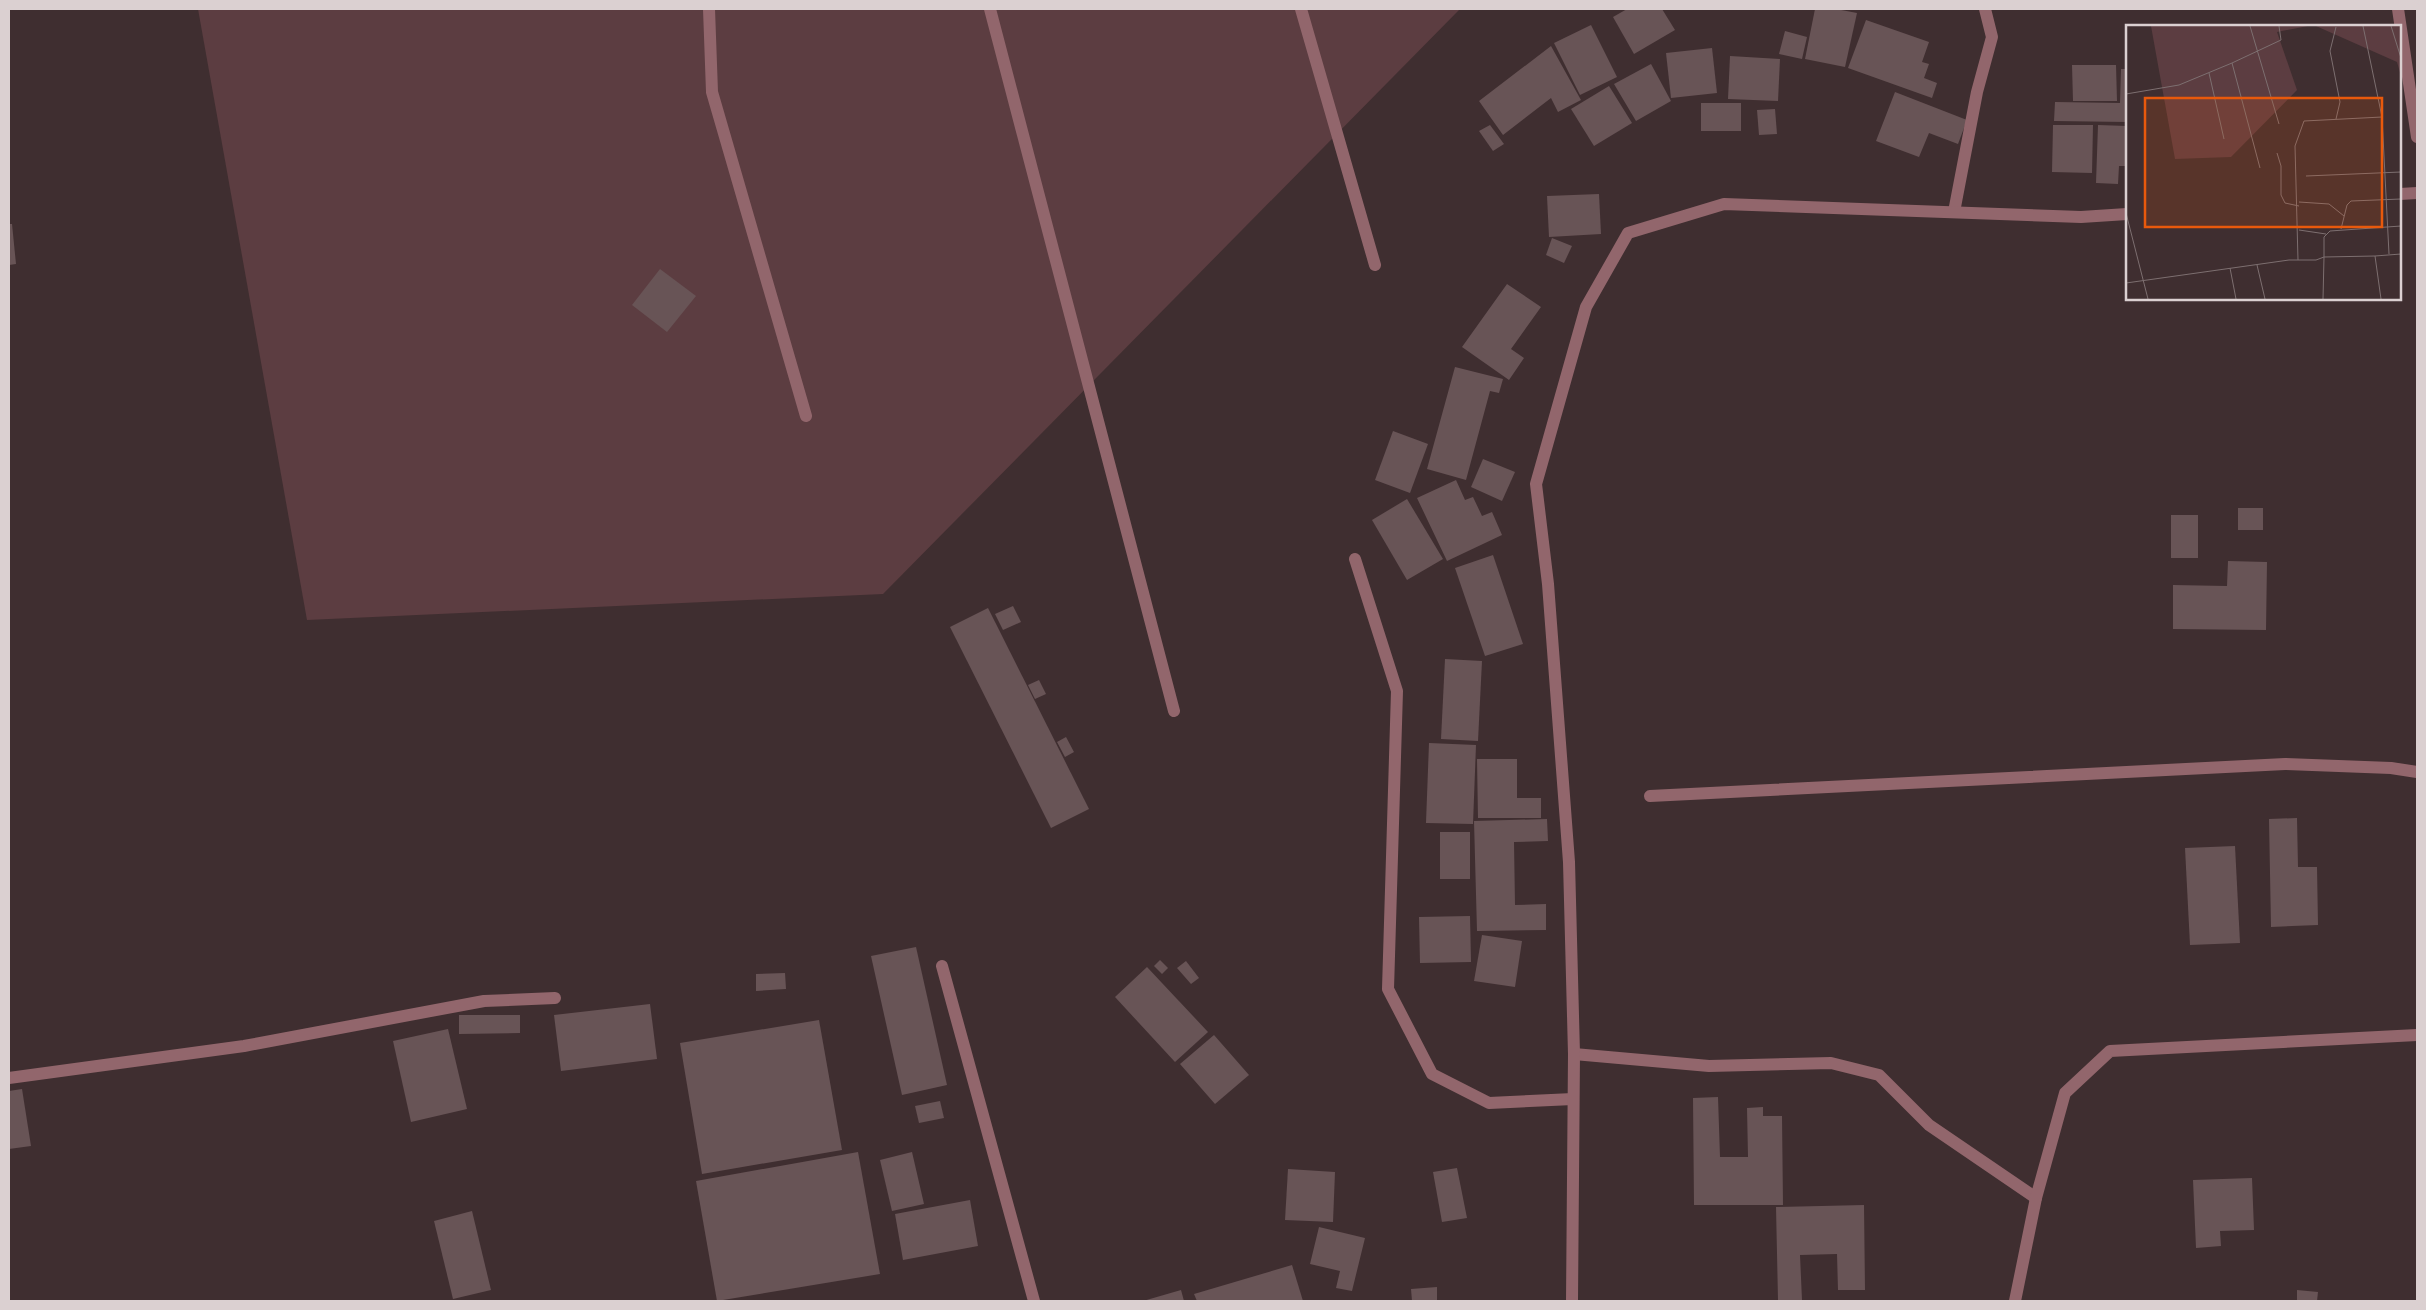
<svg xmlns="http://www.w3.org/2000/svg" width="2426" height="1310" viewBox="0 0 2426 1310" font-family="'PT Sans Narrow',sans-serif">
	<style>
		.green { fill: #5c3d41 }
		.building { fill: #685456 }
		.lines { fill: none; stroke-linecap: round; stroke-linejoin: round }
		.minor { stroke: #92666c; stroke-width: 12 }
		.inset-road { fill: none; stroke: #7d6f70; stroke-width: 1 }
		.view { fill: #e8590c; fill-opacity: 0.15; stroke: #e8590c; stroke-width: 2.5 }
		.inset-edge { fill: none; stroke: #dbd0d1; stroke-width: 2.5 }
	</style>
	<rect width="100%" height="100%" fill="#3f2e30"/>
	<path class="green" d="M198,9h1262l-577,585 -576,26z"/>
	<g class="building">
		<path d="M1627,9h35l13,21 -41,24 -21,-37z"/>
		<path d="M1815,9h21l21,4 -12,54 -40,-8z"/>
		<path d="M1866,20l63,22 -7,20 7,2 -5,14 13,5 -5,15 -84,-30z"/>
		<path d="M1591,25l26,52 -37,18 -26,-52z"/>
		<path d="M1785,31l22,6 -5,22 -23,-5z"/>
		<path d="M1551,46l30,54 -23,12 -7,-14 -48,37 -24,-34z"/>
		<path d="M1712,48l5,45 -46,5 -5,-45z"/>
		<path d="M1730,56l50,3 -2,42 -50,-2z"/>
		<path d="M1651,64l20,37 -35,20 -22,-37z"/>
		<path d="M2072,65h44l1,36h-44z"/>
		<path d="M2121,69h6v53l-73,-1 1,-19 65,1z"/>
		<path d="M1609,86l23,37 -38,23 -23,-37z"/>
		<path d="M1895,92l72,28 -9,24 -29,-11 -10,24 -43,-16z"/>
		<rect x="1701" y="103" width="40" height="28"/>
		<path d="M1775,109l2,25 -18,1 -2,-25z"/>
		<path d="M1490,125l14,19 -11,7 -14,-20z"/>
		<path d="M2053,125h40l-1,48 -40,-1z"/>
		<path d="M2098,125l29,1v40h-8l-1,18 -22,-1z"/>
		<path d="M1599,194l2,40 -52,3 -2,-41z"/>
		<path d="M9,224h3l4,40 -7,1z"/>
		<path d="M1552,238l20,8 -8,17 -18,-8z"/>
		<path d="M660,269l36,27 -29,36 -35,-27z"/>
		<path d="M1507,284l34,23 -30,42 13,9 -15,22 -47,-33z"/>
		<path d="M1455,367l48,12 -4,14 -9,-2 -24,89 -39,-11z"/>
		<path d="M1393,431l35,13 -18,49 -35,-13z"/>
		<path d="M1483,459l32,13 -13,29 -31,-14z"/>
		<path d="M1456,480l9,20 8,-3 9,19 10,-4 10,23 -55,26 -30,-63z"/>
		<path d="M1407,499l36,60 -36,21 -35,-60z"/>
		<rect x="2238" y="508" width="25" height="22"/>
		<rect x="2171" y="515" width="27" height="43"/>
		<path d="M1493,555l30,89 -38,12 -30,-88z"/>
		<path d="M2228,561l39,1 -1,68 -93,-1v-44l54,1z"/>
		<path d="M1013,606l8,16 -18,8 -8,-16z"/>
		<path d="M988,608l101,201 -38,19 -101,-201z"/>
		<path d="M1445,659l37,2 -4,80 -37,-2z"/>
		<path d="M1039,680l7,14 -11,5 -7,-14z"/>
		<path d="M1066,737l8,15 -9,5 -8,-15z"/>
		<path d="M1429,743l47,2 -3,79 -47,-1z"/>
		<path d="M1477,759h40v39h24v20h-63z"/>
		<path d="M2297,818l1,49h19l1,58 -47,2 -2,-108z"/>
		<path d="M1547,819l1,22 -34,1 1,63 31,-1v26l-69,1 -3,-110z"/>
		<rect x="1440" y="832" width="30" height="47"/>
		<path d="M2235,846l5,97 -50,2 -5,-97z"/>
		<path d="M1470,916l1,46 -51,1 -1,-46z"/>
		<path d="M1482,935l40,6 -7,46 -41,-6z"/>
		<path d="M916,947l31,138 -45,10 -31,-139z"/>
		<path d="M1160,960l8,8 -6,6 -8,-8z"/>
		<path d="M1186,961l13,17 -8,6 -14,-16z"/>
		<path d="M1147,967l61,65 -33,30 -60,-65z"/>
		<path d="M785,973l1,16 -30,2v-17z"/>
		<path d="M650,1004l7,55 -96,12 -7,-56z"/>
		<path d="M459,1015h61v18l-61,1z"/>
		<path d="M819,1020l23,130 -140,24 -22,-131z"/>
		<path d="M448,1029l19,80 -56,13 -18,-81z"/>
		<path d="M1214,1035l35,40 -34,29 -35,-40z"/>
		<path d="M22,1089l9,57 -22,3v-58z"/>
		<path d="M1718,1097l2,60h28l-1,-49 16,-1v9h19l1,89h-89l-1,-107z"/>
		<path d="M940,1101l4,17 -25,5 -4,-17z"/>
		<path d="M858,1152l22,122 -163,27 -21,-120z"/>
		<path d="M912,1152l12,52 -32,7 -12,-51z"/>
		<path d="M1457,1168l10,50 -25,4 -9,-50z"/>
		<path d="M1288,1169l47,3 -2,50 -48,-2z"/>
		<path d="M2252,1178l2,52 -34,1 1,15 -25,2 -3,-68z"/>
		<path d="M970,1200l8,46 -75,14 -8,-46z"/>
		<path d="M1864,1205l1,85h-27l-1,-36 -37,1 2,45h-24l-2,-93z"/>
		<path d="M472,1211l19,79 -38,9 -19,-78z"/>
		<path d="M1319,1227l46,11 -13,53 -16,-3 4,-17 -30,-7z"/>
		<path d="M1292,1265l11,36h-106l-3,-7z"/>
		<path d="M1437,1287v14h-25l-1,-12z"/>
		<path d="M1181,1290l3,11h-41z"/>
		<path d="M2297,1290l21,2 -1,9h-20z"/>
	</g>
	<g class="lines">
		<g class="minor">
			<path d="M709,9l3,83 94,324"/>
			<path d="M990,9l184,702"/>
			<path d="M1301,9l74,256"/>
			<path d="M2398,9l19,128"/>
			<path d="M2400,194l17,-1"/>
			<path d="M1954,212l23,-120 15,-55 -7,-28"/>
			<path d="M1355,559l42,132 -9,298 44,85 57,29 84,-4"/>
			<path d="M1650,796l635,-32 106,4 26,4"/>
			<path d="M942,966l92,335"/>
			<path d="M1574,1054l135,12 122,-3 48,12 50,50 107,73"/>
			<path d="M9,1078l235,-32 240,-45 71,-3"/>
			<path d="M1572,1301l2,-247 -5,-192 -21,-278 -12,-100 50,-177 42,-74 96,-29 357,13 46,-3"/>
			<path d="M2015,1301l21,-103 29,-105 45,-42 307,-16"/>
		</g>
	</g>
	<g transform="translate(2126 25)">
		<rect width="275" height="275" fill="#3f2e30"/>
		<path d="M25,1h157l-31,6 20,58 -66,67 -56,2zM190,1h85v50l-4,-14z" fill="#5c3d41"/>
		<path class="inset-road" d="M124,1l29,98M237,1l19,91 7,137M265,1l10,32M210,2l-6,24 10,51 -4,17M106,38l28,105M83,48l15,66M0,69l53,-9 53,-22 49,-23 -2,-14M151,128l4,13v29l4,8 14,3M180,151l95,-4M173,177l30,2 15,12M0,188l22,86M215,204l6,-24 4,-4 50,-2M173,205l27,4M249,231l26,-2M172,235l-3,-114 9,-25 78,-4M131,240l8,34M104,243l6,31M0,258l163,-23h27l8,-3v-20l6,-6 71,-5M197,274l1,-42 51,-1 6,43"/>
		<path class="view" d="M19,73h237v129h-237z"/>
		<rect width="275" height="275" class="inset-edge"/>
	</g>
	<rect width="2426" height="1310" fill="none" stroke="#dbd0d1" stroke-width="20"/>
</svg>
